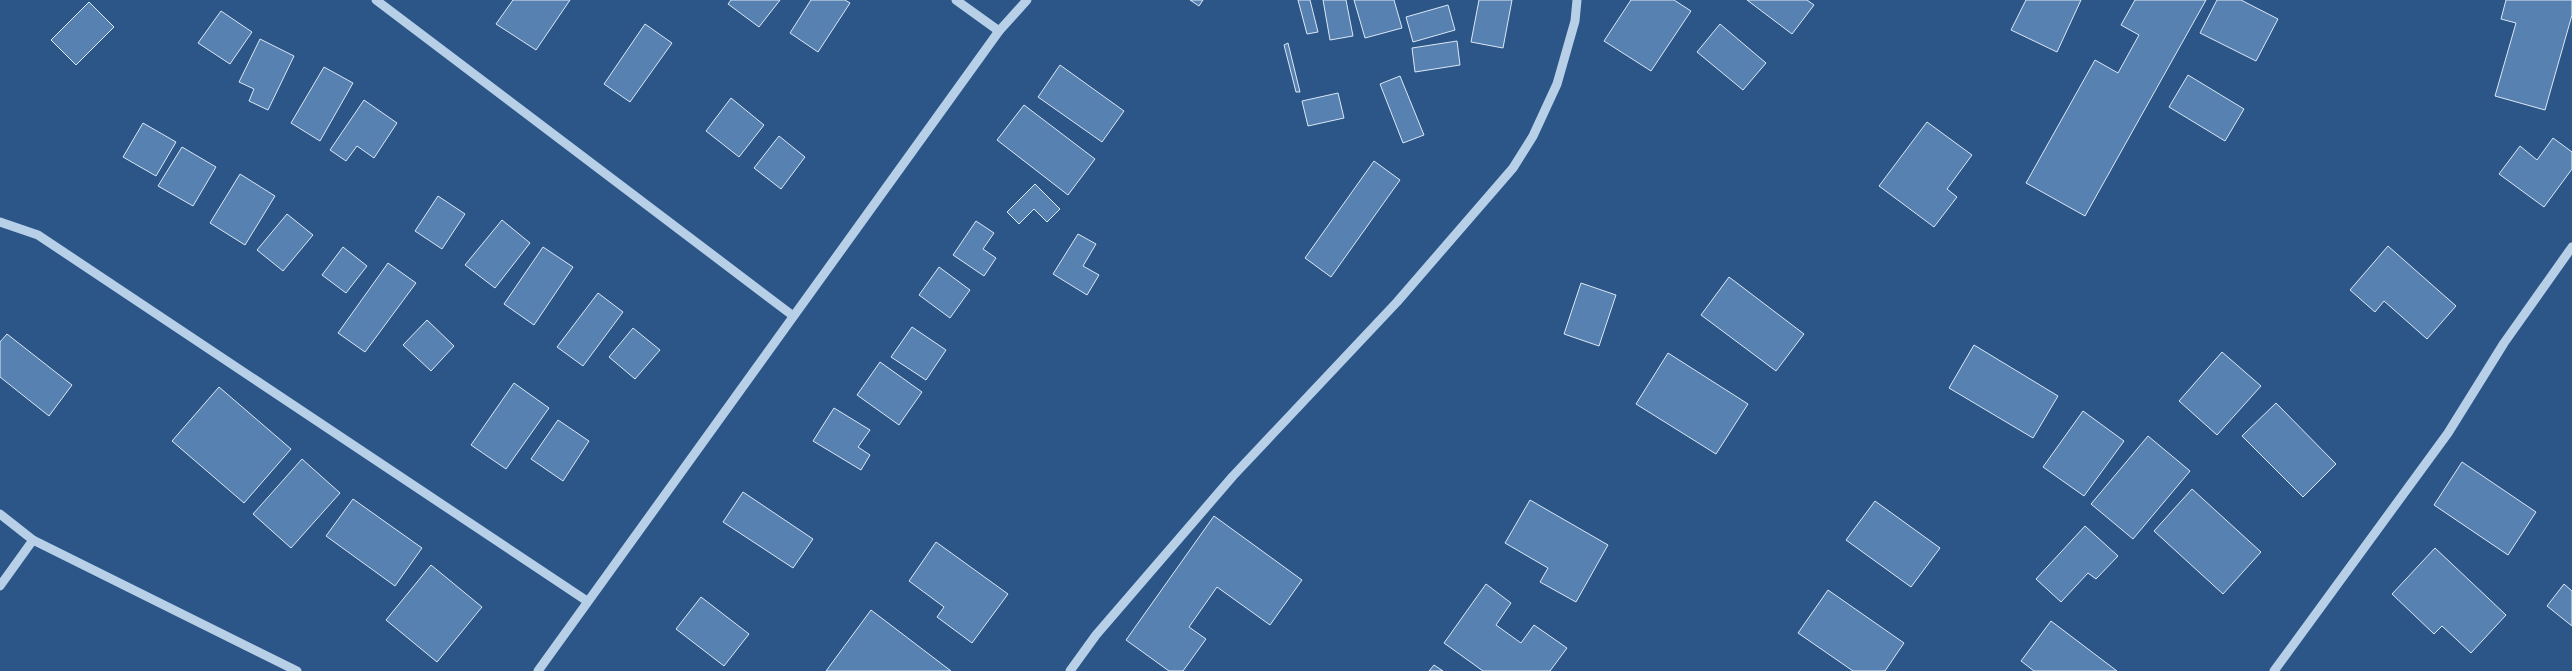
<svg xmlns="http://www.w3.org/2000/svg" width="2572" height="671" viewBox="0 0 2572 671" font-family="Helvetica,sans-serif">
	<style>
		.building { fill: #5781b0; stroke: #dbe8f6 }
		.lines { fill: none; stroke-linecap: round; stroke-linejoin: round }
		.minor { stroke: #b8cfe8; stroke-width: 9 }
	</style>
	<rect width="100%" height="100%" fill="#2b5687"/>
	<g class="building">
		<path d="M513,0h57l-34,50 -40,-26z"/>
		<path d="M731,0h49l-21,27 -31,-23z"/>
		<path d="M811,0h34l5,3 -32,49 -28,-19z"/>
		<path d="M1190,0h13l-4,6z"/>
		<path d="M1298,0h12l8,32 -11,2z"/>
		<path d="M1323,0h23l7,36 -23,4z"/>
		<path d="M1354,0h40l8,28 -37,10z"/>
		<path d="M1479,0h33l-9,48 -32,-6z"/>
		<path d="M1631,0h43l17,11 -40,60 -47,-30z"/>
		<path d="M1747,0h60l7,5 -22,29z"/>
		<path d="M2026,0h55l-24,52 -46,-22z"/>
		<path d="M2135,0h71l-121,216 -59,-33 69,-123 23,13 21,-38 -18,-10z"/>
		<path d="M2217,0h24l37,19 -22,42 -56,-28z"/>
		<path d="M2506,0h66v15l-27,95 -50,-14 21,-73 -15,-4z"/>
		<path d="M89,2l25,25 -38,38 -25,-25z"/>
		<path d="M1448,5l7,25 -42,12 -7,-25z"/>
		<path d="M221,11l31,21 -22,32 -32,-21z"/>
		<path d="M645,24l27,19 -42,59 -26,-18z"/>
		<path d="M1720,24l46,39 -23,27 -46,-38z"/>
		<path d="M260,39l34,17 -26,54 -19,-9 5,-12 -15,-7z"/>
		<path d="M1457,41l3,24 -45,7 -3,-24z"/>
		<path d="M1288,43l12,49h-4l-12,-47z"/>
		<path d="M1060,65l64,46 -22,31 -64,-45z"/>
		<path d="M324,67l29,16 -33,58 -29,-18z"/>
		<path d="M2188,75l56,34 -19,32 -56,-34z"/>
		<path d="M1400,76l24,59 -21,8 -23,-59z"/>
		<path d="M1338,93l6,25 -36,8 -6,-25z"/>
		<path d="M731,98l33,27 -25,32 -33,-26z"/>
		<path d="M364,100l33,23 -23,35 -17,-12 -11,15 -16,-11z"/>
		<path d="M1024,105l71,54 -27,36 -71,-55z"/>
		<path d="M1927,122l45,33 -25,34 10,8 -23,30 -55,-41z"/>
		<path d="M143,123l33,19 -20,34 -33,-19z"/>
		<path d="M779,136l26,21 -24,32 -27,-21z"/>
		<path d="M2553,138l19,14v17l-28,38 -45,-33 21,-28 17,14z"/>
		<path d="M182,147l34,20 -23,39 -35,-20z"/>
		<path d="M1374,161l26,19 -69,97 -26,-19z"/>
		<path d="M240,174l35,22 -30,49 -35,-22z"/>
		<path d="M1035,184l25,25 -13,13 -13,-13 -15,15 -12,-12z"/>
		<path d="M438,196l27,18 -23,35 -27,-18z"/>
		<path d="M287,214l26,21 -30,36 -26,-21z"/>
		<path d="M502,220l28,23 -35,45 -30,-23z"/>
		<path d="M976,221l18,12 -11,16 13,9 -12,18 -31,-21z"/>
		<path d="M1078,234l18,10 -13,22 16,9 -12,20 -34,-21z"/>
		<path d="M2388,246l68,60 -29,33 -43,-38 -9,11 -25,-22z"/>
		<path d="M343,247l24,19 -21,27 -24,-18z"/>
		<path d="M543,247l30,20 -39,58 -30,-21z"/>
		<path d="M388,263l28,20 -51,69 -27,-19z"/>
		<path d="M939,267l31,23 -20,28 -31,-23z"/>
		<path d="M1729,277l75,57 -28,37 -75,-56z"/>
		<path d="M1581,283l35,12 -17,51 -35,-12z"/>
		<path d="M598,293l25,19 -40,54 -26,-19z"/>
		<path d="M427,320l27,26 -23,25 -28,-26z"/>
		<path d="M912,327l34,23 -20,30 -35,-23z"/>
		<path d="M633,328l27,22 -25,29 -26,-22z"/>
		<path d="M7,334l65,51 -23,31 -49,-39v-35z"/>
		<path d="M1974,345l84,51 -25,42 -84,-50z"/>
		<path d="M2222,352l39,34 -44,49 -38,-34z"/>
		<path d="M1668,353l80,51 -32,50 -80,-50z"/>
		<path d="M880,362l42,30 -23,33 -42,-30z"/>
		<path d="M514,383l35,25 -43,61 -35,-24z"/>
		<path d="M219,387l72,62 -47,54 -72,-62z"/>
		<path d="M2276,403l60,61 -33,33 -61,-61z"/>
		<path d="M834,408l36,22 -12,17 12,8 -9,15 -48,-29z"/>
		<path d="M2083,411l41,30 -40,55 -41,-29z"/>
		<path d="M558,420l31,21 -26,40 -32,-22z"/>
		<path d="M2148,436l42,35 -57,68 -42,-35z"/>
		<path d="M302,459l38,34 -49,55 -38,-34z"/>
		<path d="M2462,462l74,50 -28,43 -74,-50z"/>
		<path d="M2192,489l69,63 -38,42 -69,-63z"/>
		<path d="M743,492l70,47 -20,29 -70,-46z"/>
		<path d="M353,499l69,49 -27,38 -69,-50z"/>
		<path d="M1530,500l78,45 -32,57 -36,-20 8,-14 -43,-25z"/>
		<path d="M1875,501l65,47 -29,39 -65,-47z"/>
		<path d="M1214,516l88,64 -32,45 -53,-38 -28,40 17,12 -23,32h-14l-43,-31z"/>
		<path d="M2085,526l33,30 -22,23 -8,-6 -27,29 -25,-23z"/>
		<path d="M936,542l72,52 -36,49 -35,-26 7,-10 -35,-26z"/>
		<path d="M2435,548l71,67 -35,38 -29,-27 -8,8 -42,-40z"/>
		<path d="M431,565l51,42 -45,55 -51,-42z"/>
		<path d="M1486,584l25,19 -15,22 25,18 13,-18 33,23 -17,23h-67l-39,-28z"/>
		<path d="M2564,584l8,7v35l-25,-20z"/>
		<path d="M1828,590l76,53 -19,28h-32l-55,-38z"/>
		<path d="M701,597l48,37 -25,32 -48,-37z"/>
		<path d="M871,610l80,61h-125z"/>
		<path d="M2051,621l66,50h-83l-13,-10z"/>
		<path d="M1434,665l9,6h-14z"/>
	</g>
	<g class="lines">
		<g class="minor">
			<path d="M376,0l416,315"/>
			<path d="M956,0l43,31"/>
			<path d="M0,222l38,13 549,366"/>
			<path d="M0,514l33,26 -33,46"/>
			<path d="M33,540l264,131"/>
			<path d="M538,671l461,-640 28,-31"/>
			<path d="M1070,671l26,-36 137,-159 164,-174 116,-134 20,-32 24,-52 18,-63 2,-21"/>
			<path d="M2274,671l174,-238 56,-90 68,-96"/>
		</g>
	</g>
</svg>
